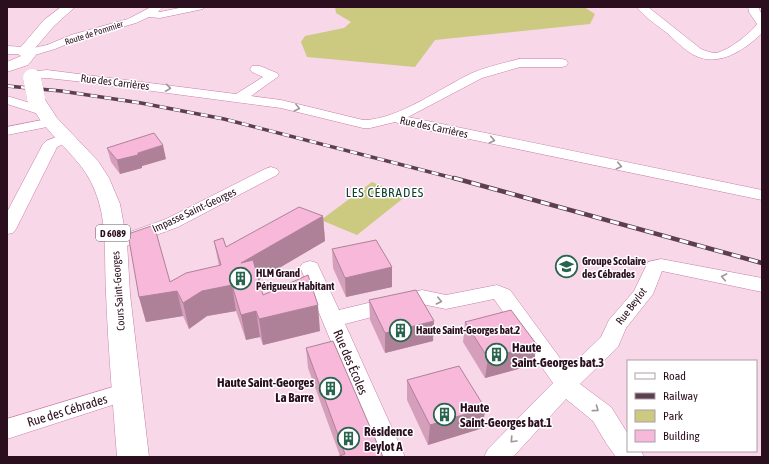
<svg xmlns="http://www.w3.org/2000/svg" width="769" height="464" viewBox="0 0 769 464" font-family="'Asap Condensed',sans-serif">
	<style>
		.green { fill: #ccc981 }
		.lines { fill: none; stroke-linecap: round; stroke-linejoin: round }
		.minor-casing { stroke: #c87ea7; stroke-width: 1 }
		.secondary-casing { stroke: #c87ea7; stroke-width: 1 }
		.primary-casing { stroke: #c87ea7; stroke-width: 1 }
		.minor { fill: #fff; fill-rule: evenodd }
		.secondary { fill: #fff; fill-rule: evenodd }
		.primary { fill: #fff; fill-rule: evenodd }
		.rail-far1-casing { stroke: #5d3f50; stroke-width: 3.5 }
		.rail-casing { stroke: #5d3f50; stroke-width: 4.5 }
		.rail-far1 { stroke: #fff; stroke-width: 2.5; stroke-dasharray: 7; stroke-linecap: butt }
		.rail { stroke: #fff; stroke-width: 3; stroke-dasharray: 9; stroke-linecap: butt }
		.primary-bridge-far1-casing { stroke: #c87ea7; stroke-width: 14; stroke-linecap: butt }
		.primary-bridge-casing { stroke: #c87ea7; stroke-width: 18; stroke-linecap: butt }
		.primary-bridge-far1 { stroke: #fff; stroke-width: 14 }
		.primary-bridge { stroke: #fff; stroke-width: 18 }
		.wall { fill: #d59ebb }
		.shaded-wall { fill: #ae8199 }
		.building { fill: #f8b8da; stroke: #ae8199 }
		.oneway { stroke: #a0939a }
		.labels { text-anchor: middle; stroke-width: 3; stroke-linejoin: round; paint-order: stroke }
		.far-street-label { font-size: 9px; fill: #2b0f1f; stroke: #fff }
		.shield { fill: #fff; stroke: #6b5762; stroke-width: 1 }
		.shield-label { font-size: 10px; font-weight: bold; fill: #2b0f1f }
		.street-label { font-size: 11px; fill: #2b0f1f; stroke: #fff }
		.poi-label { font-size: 11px; font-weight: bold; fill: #2b0f1f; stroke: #fff; text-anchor: start }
		.quarter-label { font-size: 13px; letter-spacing: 1px; fill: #0f402f; stroke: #fff }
		.near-poi-label { font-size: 13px; font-weight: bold; fill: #2b0f1f; stroke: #fff; text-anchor: start }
		.near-street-label { font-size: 13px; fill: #2b0f1f; stroke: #fff }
	</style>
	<rect width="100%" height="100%" fill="#f8d7e8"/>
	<g class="green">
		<path d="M335,7h249l11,7 -5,10 -155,16 -20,27 -108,-10 -6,-15 4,-6 39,-8 7,-6 -15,-9z"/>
		<path d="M372,182l34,14 -49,39 -36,-15z"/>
	</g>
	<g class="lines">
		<defs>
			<g id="minor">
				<path d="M151,7h12l-5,5h2l24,-5h20l-1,2 -43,9 -11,-1 -13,6 -57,16 -24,10 -27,8 -4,-1 -2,-3 2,-3 23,-5 24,-10 57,-16z"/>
				<path d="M637,7h11l53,42c5,2 10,4 15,4 12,-2 35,-20 41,-29l-8,-12 -1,-5h10l4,8v18c-17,17 -44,35 -68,22 -10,-5 -19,-15 -27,-22 -10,-8 -23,-16 -30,-26z"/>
				<path d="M519,59h43l4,1 2,3 -2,3 -4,1h-42l-38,11 -74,39 354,73v10l-355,-74 -12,-4 -25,6h-7l-82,-20 -197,-26 -37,-4h-19l-2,-3 2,-3 19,-2 189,24 27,-17 -11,-5 -2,-3 2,-3h8l17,7 2,3 -28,20 30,4 82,20c35,0 77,-32 109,-47 14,-6 32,-10 47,-14z"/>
				<path d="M7,96l40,12 2,3 -2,3 -5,1 -35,-11z"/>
				<path d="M52,118l5,1 2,3 -2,3 -50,10v-8z"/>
				<path d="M66,133l5,1 2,3 -2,3 -14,7 -41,82 -3,4 -6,1v-22l36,-68 3,-3z"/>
				<path d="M271,167l6,2 2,3 -2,3 -99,52 -63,23 -7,-2 -2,-4 2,-4 58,-21 99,-50z"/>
				<path d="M661,259l101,19v14l-100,-21 -9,23 -27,34 -8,19 -38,37 31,23 17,27v17h13l3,6h-28l-10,-14 -13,-22 -27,-22 -53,58h-29l4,-8 65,-66 -59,-84 -48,10 -24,-5 -77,20 60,133h-26l-79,-190 3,-4 7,-2 7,2 22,47 83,-20 24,5 51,-10 13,5 58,79 33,-32 8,-17 25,-29 14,-29z"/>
				<path d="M126,383l8,3 4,6 -4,6 -127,41v-20z"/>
			</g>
			<path id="secondary" d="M61,7h14l-21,19 -24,28 -5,1 -5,-1 -2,-3 2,-3 24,-28z"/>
			<g id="primary">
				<path d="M7,46l19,1 10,8 -8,10 -21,7v-10l14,-6 -3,-2h-11z"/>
				<path d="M36,93l6,2 15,23 41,43 11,17 11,26 7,38 3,52 19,163h-32c-4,-54 -9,-109 -11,-164 -2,-33 2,-71 -11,-102 -10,-27 -32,-43 -50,-65 -7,-8 -12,-18 -17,-28l2,-3z"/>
			</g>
		</defs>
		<use href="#minor" class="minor-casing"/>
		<use href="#secondary" class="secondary-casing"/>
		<use href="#primary" class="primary-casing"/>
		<use href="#minor" class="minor"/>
		<use href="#secondary" class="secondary"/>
		<use href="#primary" class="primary"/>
		<defs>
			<path id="rail-far1" d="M7,86l54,5 80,12 83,16 233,60"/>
			<path id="rail" d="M454,178l308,85"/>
		</defs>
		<use href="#rail-far1" class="rail-far1-casing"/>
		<use href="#rail" class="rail-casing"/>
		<use href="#rail-far1" class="rail-far1"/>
		<use href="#rail" class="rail"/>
		<defs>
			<path id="primary-bridge-far1" d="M32,77v2"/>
			<path id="primary-bridge" d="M32,78l4,20"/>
		</defs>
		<use href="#primary-bridge-far1" class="primary-bridge-far1-casing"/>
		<use href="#primary-bridge" class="primary-bridge-casing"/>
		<use href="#primary-bridge-far1" class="primary-bridge-far1"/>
		<use href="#primary-bridge" class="primary-bridge"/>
	</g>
	<g class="wall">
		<path d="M107,148l59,11 -24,7v2l-22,6 -9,-12z"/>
		<path d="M323,216l2,25 -66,39 4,15 57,36 -57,14 -3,-8 -14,3 -10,-29 -29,5 -18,13 -6,-13 -37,6 -7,-25 31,-15 49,-16 -5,-25 12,6z"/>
		<path d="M332,249l60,38 -46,10 -13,-29z"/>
		<path d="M369,300l64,41 -48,12 -15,-33z"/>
		<path d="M465,322l72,23 -4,20 -48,13 -22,-36z"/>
		<path d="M306,348l77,109 -43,-1 -32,-88z"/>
		<path d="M407,380l78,28 -2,20 -55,17 -21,-45z"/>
	</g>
	<g class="shaded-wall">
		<path d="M163,145l3,14 -24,7v2l-22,6 -3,-14z"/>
		<path d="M323,216l2,25 -80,47 -4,-25z"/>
		<path d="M392,267v20l-46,10 -1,-19z"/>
		<path d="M232,285l4,26 -29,5 -18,13 -6,-26 19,-12z"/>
		<path d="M177,291l6,25 -37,6 -7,-25z"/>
		<path d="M318,305l2,26 -57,14 -4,-26z"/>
		<path d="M256,311l4,26 -14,3 -5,-25z"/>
		<path d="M434,321l-1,20 -48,12v-20z"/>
		<path d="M537,345l-4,20 -48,13 3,-20z"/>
		<path d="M485,408l-2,20 -55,17 2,-20z"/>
	</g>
	<g class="building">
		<path d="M154,133l9,12 -25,8v2l-21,5 -10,-12z"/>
		<path d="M299,207l24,9 -82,47 12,-3 10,35 45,-20 10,30 -59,14 -3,-8 -15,4 -9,-30 -30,6 -19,12 -6,-12 -38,6 -11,-63 26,-9 16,57 16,-9 35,-8 -7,-24 9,-3 3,9z"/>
		<path d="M376,240l16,27 -47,11 -13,-29z"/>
		<path d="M416,290l18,31 -49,12 -16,-33z"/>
		<path d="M511,310l26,35 -49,13 -23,-36z"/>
		<path d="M333,341l50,116h-46l8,-3 -39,-106z"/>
		<path d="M459,366l26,42 -55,17 -23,-45z"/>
	</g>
	<defs><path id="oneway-chevron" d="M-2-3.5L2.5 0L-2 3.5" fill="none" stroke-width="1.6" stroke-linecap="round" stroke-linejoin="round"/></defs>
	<g class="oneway">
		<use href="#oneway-chevron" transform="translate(168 88) rotate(8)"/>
		<use href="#oneway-chevron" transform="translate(297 108) rotate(14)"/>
		<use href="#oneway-chevron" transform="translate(492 140) rotate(12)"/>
		<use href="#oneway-chevron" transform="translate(619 166) rotate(12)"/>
		<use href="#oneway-chevron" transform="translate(724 277) rotate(-169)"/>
		<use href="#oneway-chevron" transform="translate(439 301) rotate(13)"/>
		<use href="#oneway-chevron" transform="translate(596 409) rotate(36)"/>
		<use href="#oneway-chevron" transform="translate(513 440) rotate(133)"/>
	</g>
	<defs>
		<symbol id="school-ring" viewBox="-11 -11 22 22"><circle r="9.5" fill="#fff" stroke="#29644e" stroke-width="1.5"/><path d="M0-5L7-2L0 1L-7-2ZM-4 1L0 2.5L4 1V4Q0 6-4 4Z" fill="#29644e"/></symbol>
		<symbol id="building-ring" viewBox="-11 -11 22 22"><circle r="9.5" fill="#fff" stroke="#29644e" stroke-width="1.5"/><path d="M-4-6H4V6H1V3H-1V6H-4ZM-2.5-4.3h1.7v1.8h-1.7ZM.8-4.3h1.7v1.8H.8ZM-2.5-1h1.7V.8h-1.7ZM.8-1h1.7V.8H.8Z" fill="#29644e"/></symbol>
	</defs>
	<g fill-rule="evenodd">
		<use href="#school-ring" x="554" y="254" width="25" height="25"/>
		<use href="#building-ring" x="228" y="266" width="25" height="25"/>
		<use href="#building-ring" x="388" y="318" width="25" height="25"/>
		<use href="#building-ring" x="484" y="342" width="25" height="25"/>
		<use href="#building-ring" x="318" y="376" width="25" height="25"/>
		<use href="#building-ring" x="432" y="402" width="25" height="25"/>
		<use href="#building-ring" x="336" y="426" width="25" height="25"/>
	</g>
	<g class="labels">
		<g class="far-street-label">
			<text transform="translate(94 33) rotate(-18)" y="3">Route de Pommier</text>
		</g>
		<rect class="shield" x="96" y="225" width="34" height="16" rx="3"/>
		<g class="shield-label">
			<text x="113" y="237">D 6089</text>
		</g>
		<g class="street-label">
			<text transform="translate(115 82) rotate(7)" y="4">Rue des Carrières</text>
			<text transform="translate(434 127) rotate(12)" y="4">Rue des Carrières</text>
			<text transform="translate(194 210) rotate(-25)" y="4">Impasse Saint-Georges</text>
			<text transform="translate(118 291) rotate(-94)" y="4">Cours Saint-Georges</text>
			<text transform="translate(631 306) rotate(-53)" y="4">Rue Beylot</text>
		</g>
		<g class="poi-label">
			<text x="582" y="265">Groupe Scolaire<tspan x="582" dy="13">des Cébrades</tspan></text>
			<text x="256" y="277">HLM Grand<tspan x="256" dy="13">Périgueux Habitant</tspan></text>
			<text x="416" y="334">Haute Saint-Georges bat.2</text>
		</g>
		<g class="quarter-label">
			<text x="385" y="197">LES CÉBRADES</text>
		</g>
		<g class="near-poi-label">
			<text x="512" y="352">Haute<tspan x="512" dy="15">Saint-Georges bat.3</tspan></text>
			<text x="314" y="387" text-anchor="end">Haute Saint-Georges<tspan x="314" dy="15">La Barre</tspan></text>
			<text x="460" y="412">Haute<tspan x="460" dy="15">Saint-Georges bat.1</tspan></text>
			<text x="364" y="436">Résidence<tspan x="364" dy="15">Beylot A</tspan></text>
		</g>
		<g class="near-street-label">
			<text transform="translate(351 362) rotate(67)" y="5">Rue des Écoles</text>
			<text transform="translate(67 410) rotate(-17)" y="5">Rue des Cébrades</text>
		</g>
	</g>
	<rect width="769" height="464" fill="none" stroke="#2b0f1f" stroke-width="16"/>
	<rect x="627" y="360" width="130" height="92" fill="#ffffff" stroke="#aa9fa5"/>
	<rect x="635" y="373" width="20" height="6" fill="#ffffff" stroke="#aa9fa5"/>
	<text x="663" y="380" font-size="12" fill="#2b0f1f">Road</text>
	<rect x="635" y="393" width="20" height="6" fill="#5d3f50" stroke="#aa9fa5"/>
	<text x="663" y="400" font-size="12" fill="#2b0f1f">Railway</text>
	<rect x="635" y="410" width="20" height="12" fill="#ccc981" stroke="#aa9fa5"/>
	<text x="663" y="420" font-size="12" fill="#2b0f1f">Park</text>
	<rect x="635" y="430" width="20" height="12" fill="#f8b8da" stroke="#aa9fa5"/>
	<text x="663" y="440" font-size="12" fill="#2b0f1f">Building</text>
</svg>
